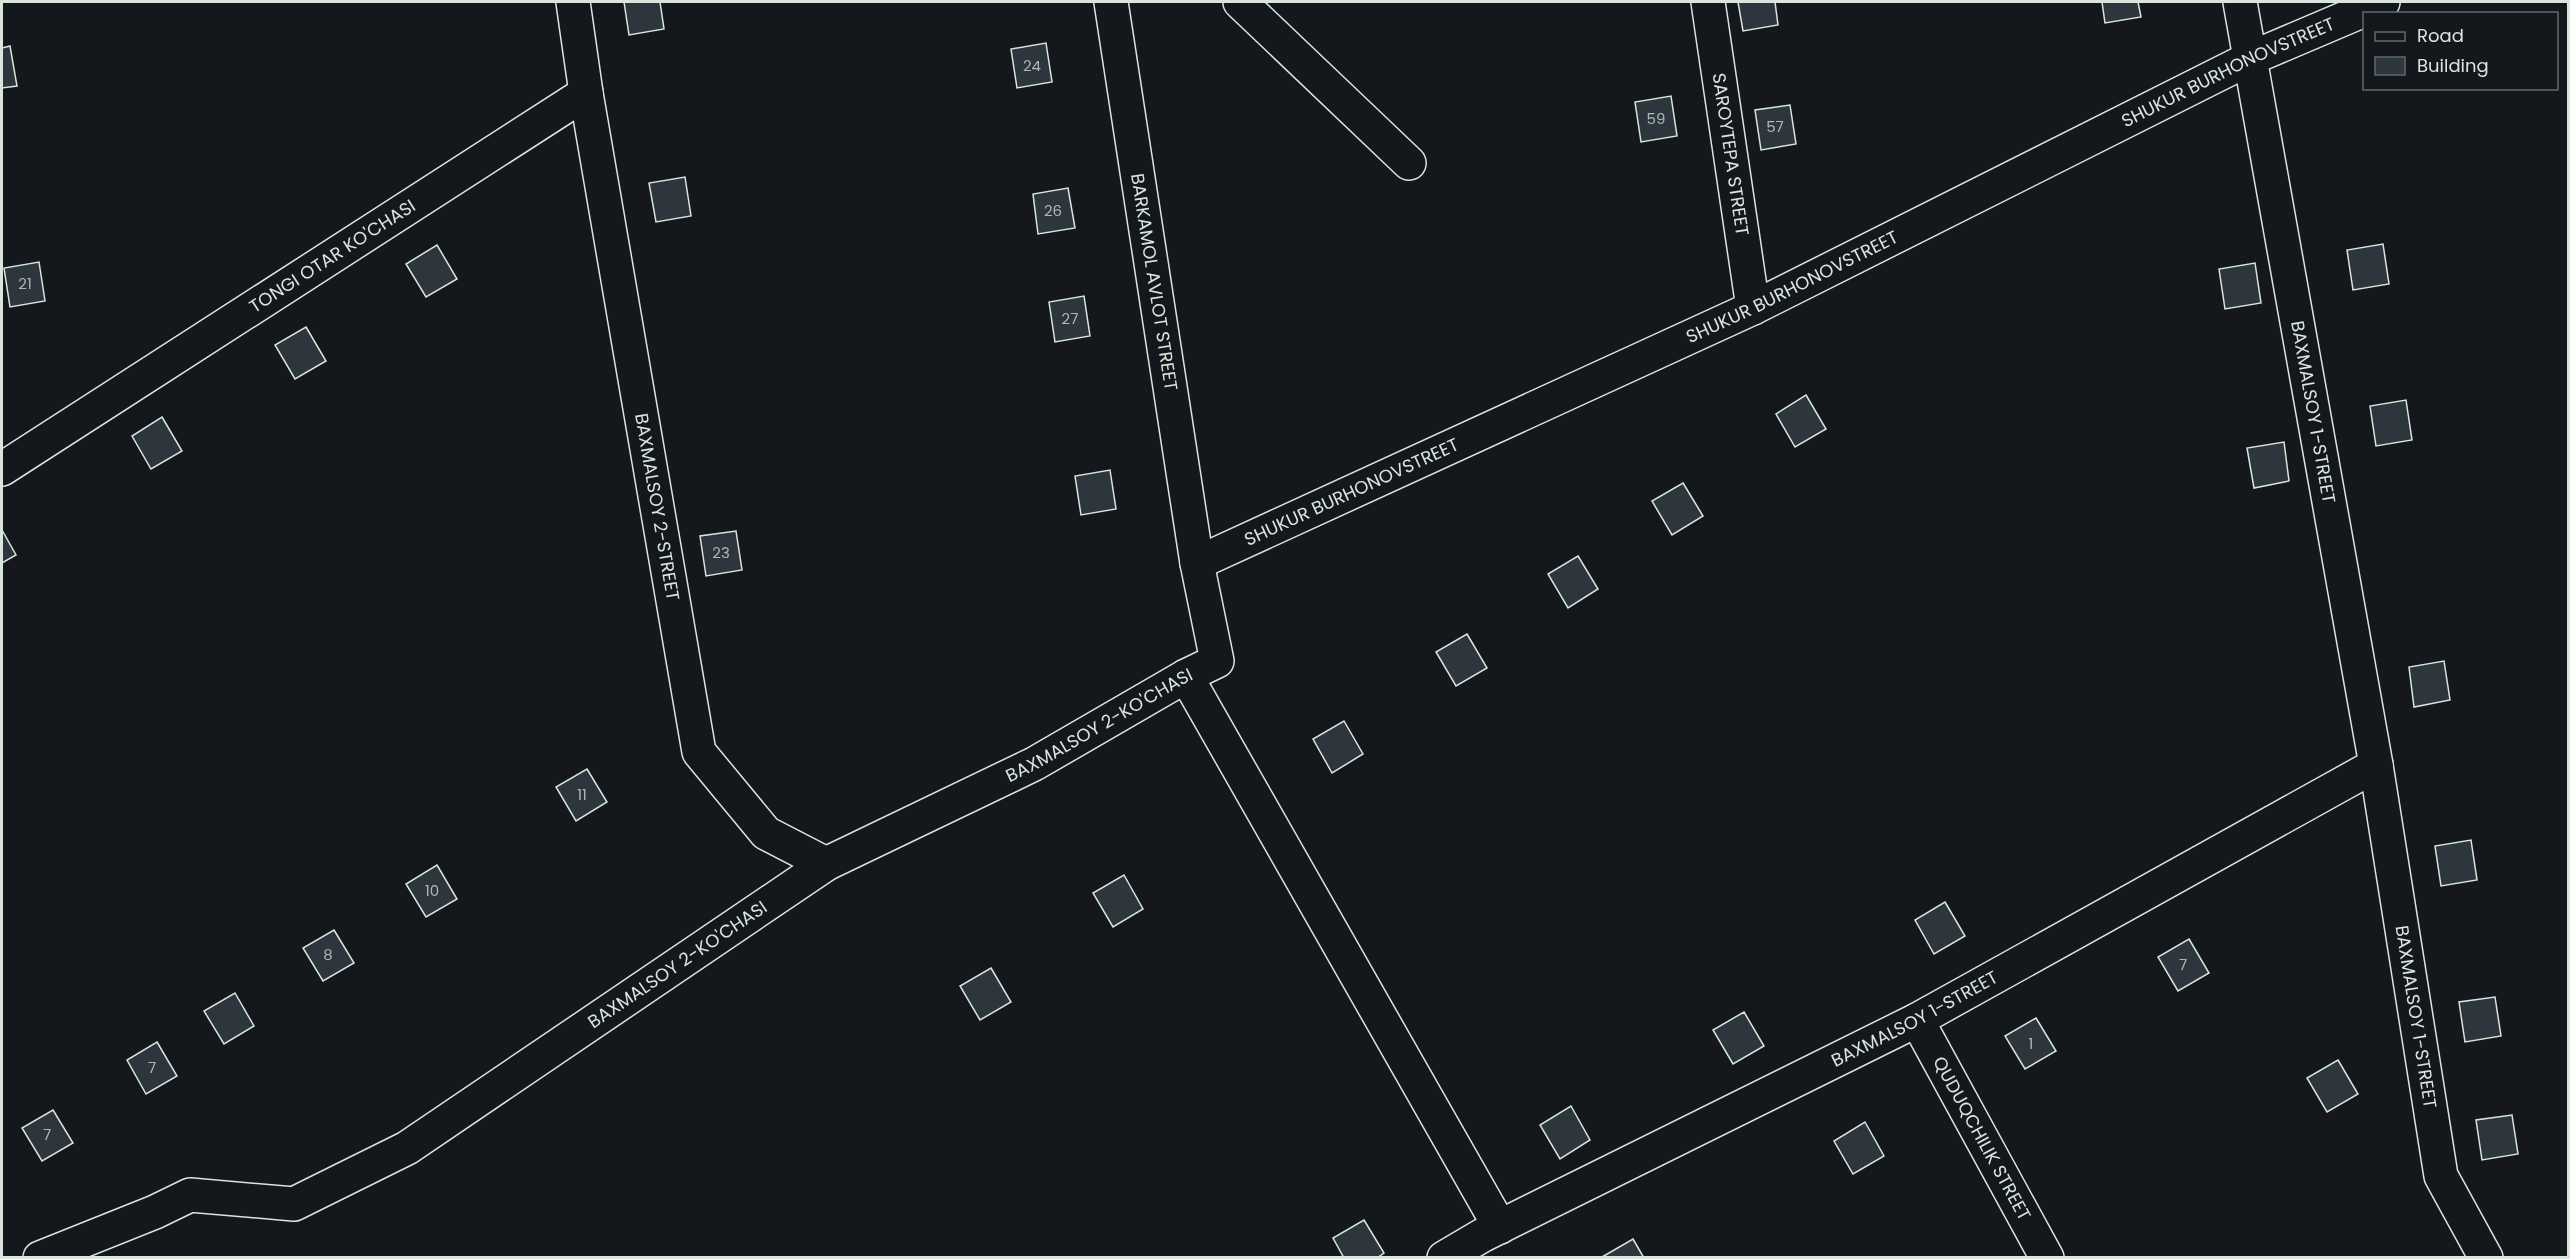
<svg xmlns="http://www.w3.org/2000/svg" width="2570" height="1259" viewBox="0 0 2570 1259" font-family="Poppins,sans-serif">
	<style>
		.building { fill: #2c363c; stroke: #d8e6dc; stroke-width: 1.5 }
		.lines { fill: none; stroke-linecap: round; stroke-linejoin: round }
		.minor-casing { stroke: #d8e6dc; stroke-width: 36 }
		.minor { stroke: #14181c; stroke-width: 33 }
		.labels { text-anchor: middle; stroke-width: 4.5; stroke-linejoin: round; paint-order: stroke }
		.number-label { font-size: 15px; fill: #adbab4 }
		.street-label { font-size: 18px; fill: #d8e6dc; stroke: #14181c }
	</style>
	<rect width="100%" height="100%" fill="#14181c"/>
	<g class="building">
		<path d="M624,2h36l4,27 -35,6z"/>
		<path d="M1738,2h37l3,23 -35,6z"/>
		<path d="M2102,2h36l3,15 -36,6z"/>
		<path d="M1046,43l6,39 -35,6 -6,-39z"/>
		<path d="M10,46l7,40 -15,2v-40z"/>
		<path d="M1671,96l6,40 -36,6 -6,-40z"/>
		<path d="M1790,105l6,39 -35,6 -6,-40z"/>
		<path d="M685,177l6,39 -35,6 -7,-39z"/>
		<path d="M1068,188l7,40 -37,6 -5,-40z"/>
		<path d="M2383,244l6,40 -36,6 -6,-40z"/>
		<path d="M437,245l20,34 -31,18 -20,-33z"/>
		<path d="M39,262l6,39 -35,6 -6,-39z"/>
		<path d="M2255,263l6,40 -36,6 -6,-40z"/>
		<path d="M1084,296l6,40 -35,6 -6,-40z"/>
		<path d="M306,327l20,34 -31,18 -20,-34z"/>
		<path d="M1806,395l20,34 -31,18 -19,-33z"/>
		<path d="M2406,400l6,40 -36,6 -6,-40z"/>
		<path d="M162,417l20,34 -31,18 -19,-33z"/>
		<path d="M2284,442l5,39 -35,7 -7,-40z"/>
		<path d="M1110,470l6,39 -35,6 -6,-39z"/>
		<path d="M1683,483l20,33 -31,19 -20,-34z"/>
		<path d="M2,530l14,25 -14,8z"/>
		<path d="M736,531l6,39 -36,6 -6,-40z"/>
		<path d="M1578,556l20,33 -30,19 -20,-34z"/>
		<path d="M1467,634l20,34 -31,18 -20,-34z"/>
		<path d="M2444,661l6,39 -36,7 -5,-40z"/>
		<path d="M1344,721l19,33 -31,19 -19,-34z"/>
		<path d="M587,769l20,33 -31,19 -20,-34z"/>
		<path d="M2471,840l6,40 -36,6 -6,-40z"/>
		<path d="M437,865l20,34 -31,18 -20,-33z"/>
		<path d="M1124,875l19,34 -30,18 -20,-34z"/>
		<path d="M1945,902l20,34 -31,18 -19,-34z"/>
		<path d="M334,930l20,33 -31,18 -20,-33z"/>
		<path d="M2189,939l20,34 -31,18 -20,-34z"/>
		<path d="M991,968l20,34 -31,18 -20,-34z"/>
		<path d="M235,993l19,33 -30,18 -20,-33z"/>
		<path d="M2495,997l6,39 -36,6 -6,-40z"/>
		<path d="M1744,1012l20,34 -31,18 -20,-34z"/>
		<path d="M2036,1018l20,33 -31,18 -20,-33z"/>
		<path d="M157,1042l20,34 -31,18 -19,-34z"/>
		<path d="M2338,1060l20,34 -31,18 -20,-34z"/>
		<path d="M1571,1106l19,34 -30,19 -20,-34z"/>
		<path d="M53,1110l20,33 -31,18 -20,-33z"/>
		<path d="M2512,1115l6,39 -36,6 -6,-40z"/>
		<path d="M1865,1122l19,34 -31,18 -19,-33z"/>
		<path d="M1364,1220l20,33 -7,5h-33l-11,-20z"/>
		<path d="M1633,1239l11,19h-42v-1z"/>
	</g>
	<g class="lines">
		<defs>
			<g id="minor">
				<path d="M1240,2l169,161"/>
				<path id="s1" d="M1708,2l45,306"/>
				<path id="s2" d="M586,93l113,659 67,81 60,31"/>
				<path id="s3" d="M2,469l584,-376 -13,-91"/>
				<path id="s4" d="M1197,563l556,-255 496,-249 134,-57"/>
				<path d="M1186,676l314,551"/>
				<path id="s5" d="M2376,765l65,411 45,82"/>
				<path id="s6" d="M1917,1020l130,238"/>
				<path id="s7" d="M40,1258l115,-46 35,-17 104,9 113,-56 419,-284 208,-100 152,-88 31,-15 -20,-98 -86,-561"/>
				<path id="s8" d="M1444,1258l39,-23 434,-215 459,-255 -136,-763"/>
			</g>
		</defs>
		<use href="#minor" class="minor-casing"/>
		<use href="#minor" class="minor"/>
	</g>
	<g class="labels">
		<g class="number-label">
			<text x="1032" y="71">24</text>
			<text x="1656" y="124">59</text>
			<text x="1775" y="132">57</text>
			<text x="1053" y="216">26</text>
			<text x="25" y="289">21</text>
			<text x="1070" y="324">27</text>
			<text x="721" y="558">23</text>
			<text x="582" y="800">11</text>
			<text x="432" y="896">10</text>
			<text x="328" y="960">8</text>
			<text x="2183" y="970">7</text>
			<text x="2031" y="1049">1</text>
			<text x="152" y="1073">7</text>
			<text x="47" y="1140">7</text>
		</g>
		<g class="street-label">
			<text dy="6" stroke="none"><textPath href="#s4" startOffset="1142">SHUKUR BURHONOVSTREET</textPath></text>
			<text dy="6" stroke="none"><textPath href="#s1" startOffset="154">SAROYTEPA STREET</textPath></text>
			<text dy="6" stroke="none"><textPath href="#s3" startOffset="393">TONGI OTAR KO'CHASI</textPath></text>
			<text transform="translate(1154 282) rotate(81)" y="6">BARKAMOL AVLOT STREET</text>
			<text dy="6" stroke="none"><textPath href="#s4" startOffset="656">SHUKUR BURHONOVSTREET</textPath></text>
			<text transform="translate(2313 412) rotate(80)" y="6">BAXMALSOY 1-STREET</text>
			<text dy="6" stroke="none"><textPath href="#s4" startOffset="170">SHUKUR BURHONOVSTREET</textPath></text>
			<text dy="6" stroke="none"><textPath href="#s2" startOffset="420">BAXMALSOY 2-STREET</textPath></text>
			<text dy="6" stroke="none"><textPath href="#s7" startOffset="1206">BAXMALSOY 2-KO'CHASI</textPath></text>
			<text dy="6" stroke="none"><textPath href="#s7" startOffset="720">BAXMALSOY 2-KO'CHASI</textPath></text>
			<text dy="6" stroke="none"><textPath href="#s5" startOffset="255">BAXMALSOY 1-STREET</textPath></text>
			<text dy="6" stroke="none"><textPath href="#s8" startOffset="528">BAXMALSOY 1-STREET</textPath></text>
			<text dy="6" stroke="none"><textPath href="#s6" startOffset="135">QUDUQCHILIK STREET</textPath></text>
		</g>
	</g>
	<rect width="2570" height="1259" fill="none" stroke="#d8e6dc" stroke-width="6"/>
	<rect x="2363" y="12" width="195" height="78" fill="#14181c" stroke="#626a69" stroke-width="1.5"/>
	<rect x="2375" y="32" width="30" height="9" fill="#14181c" stroke="#626a69" stroke-width="1.5"/>
	<text x="2417" y="42" font-size="18" fill="#d8e6dc">Road</text>
	<rect x="2375" y="57" width="30" height="18" fill="#2c363c" stroke="#626a69" stroke-width="1.5"/>
	<text x="2417" y="72" font-size="18" fill="#d8e6dc">Building</text>
</svg>
